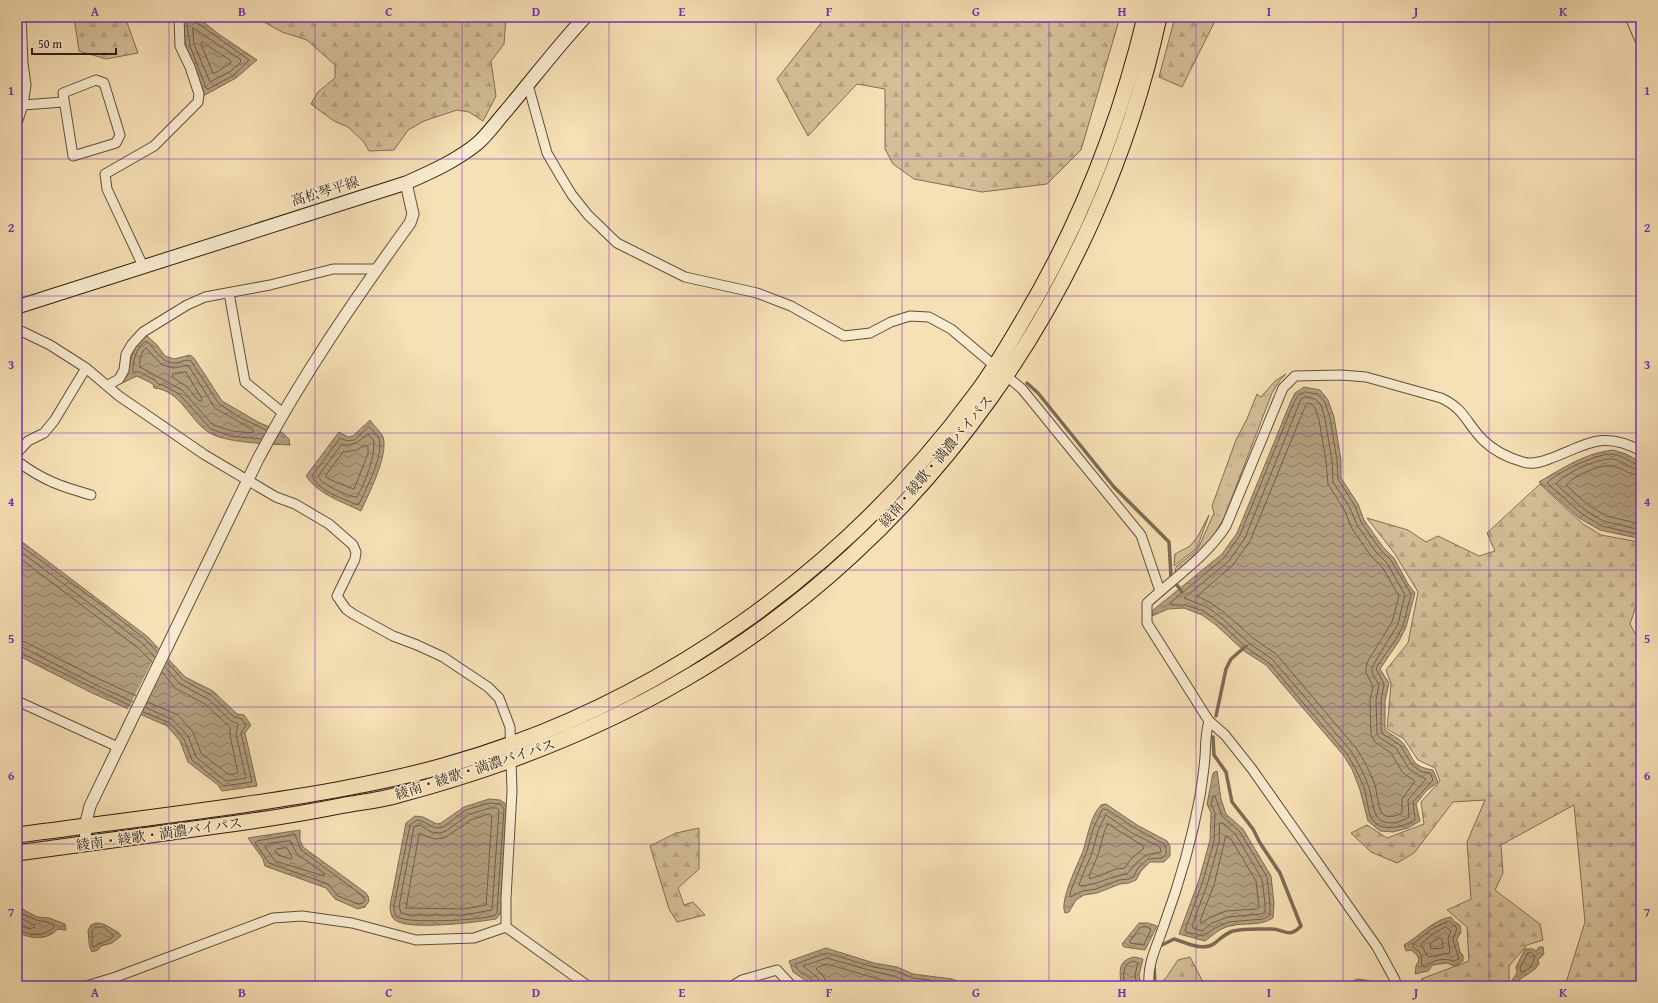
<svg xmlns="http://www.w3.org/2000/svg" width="1658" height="1003" viewBox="0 0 1658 1003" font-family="'Gentium Book Plus','Noto Serif JP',serif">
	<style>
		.grass { fill: url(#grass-tufts); stroke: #826e56 }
		.forest { fill: url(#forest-firs); stroke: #826e56 }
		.water { fill: url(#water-waves); stroke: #7e6a53 }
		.pier { fill: #f6e0b5 }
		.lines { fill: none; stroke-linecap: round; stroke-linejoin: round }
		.shore { stroke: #705e48; stroke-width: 1 }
		.stream { stroke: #7e6a53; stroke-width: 3.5 }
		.minor-casing { stroke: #614e3b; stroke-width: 11 }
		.tertiary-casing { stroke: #614e3b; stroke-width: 13 }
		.secondary-casing { stroke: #2f1d12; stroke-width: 15 }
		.trunk-casing { stroke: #2f1d12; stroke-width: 17 }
		.minor { stroke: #f9ebcf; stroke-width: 9 }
		.tertiary { stroke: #f9ebcf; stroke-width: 11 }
		.secondary { stroke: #f9ebcf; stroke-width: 13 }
		.trunk { stroke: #f6e0b5; stroke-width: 15 }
		.grid { fill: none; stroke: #7b2cbf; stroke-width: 1; stroke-opacity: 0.55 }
		.labels { text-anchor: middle; stroke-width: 3; stroke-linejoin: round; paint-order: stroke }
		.street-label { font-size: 14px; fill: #2f1d12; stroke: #f9ebcf }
		.neatline { fill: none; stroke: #7b2cbf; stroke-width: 1.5 }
		.grid-label { font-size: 13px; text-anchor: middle; font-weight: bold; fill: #7b2cbf }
	</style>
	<defs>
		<pattern id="grass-tufts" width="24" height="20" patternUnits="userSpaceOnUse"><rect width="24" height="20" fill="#d4bf99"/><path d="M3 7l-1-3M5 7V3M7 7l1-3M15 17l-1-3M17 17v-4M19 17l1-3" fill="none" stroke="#b6a483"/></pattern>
		<pattern id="forest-firs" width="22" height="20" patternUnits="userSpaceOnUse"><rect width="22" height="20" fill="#d4bf99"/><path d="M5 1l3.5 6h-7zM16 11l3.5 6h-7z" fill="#b6a483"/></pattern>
		<pattern id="water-waves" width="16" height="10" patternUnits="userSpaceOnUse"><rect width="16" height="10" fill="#b29e7e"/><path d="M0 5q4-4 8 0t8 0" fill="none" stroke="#918066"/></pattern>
	</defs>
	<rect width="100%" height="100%" fill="#f6e0b5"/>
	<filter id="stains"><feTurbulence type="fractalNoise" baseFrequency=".005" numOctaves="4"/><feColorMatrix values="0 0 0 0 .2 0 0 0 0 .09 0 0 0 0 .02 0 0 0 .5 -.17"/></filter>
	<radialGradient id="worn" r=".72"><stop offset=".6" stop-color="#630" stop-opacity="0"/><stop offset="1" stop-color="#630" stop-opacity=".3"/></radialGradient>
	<g class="grass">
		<path d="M1286,374l-6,6 -8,13 -48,125 -13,22 -36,33 1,-6 22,-18 16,-36 -2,-7 24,-66 11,-21 10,-25 4,3 14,-16z"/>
		<path d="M1209,515l-12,33 -23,18 1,-12 15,-8 8,-10z"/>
	</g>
	<g class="forest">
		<path d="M74,17h51l13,36 -32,6 -27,-8z"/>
		<path d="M255,17h251l-2,27 -13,17 5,35 -13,25 -14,-9 -12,-2 -33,11 -16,9 -14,20 -25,1 -5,-9 -16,-15 -14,-6 -23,-17 7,-12 17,-14v-13l-28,-25 -25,-8z"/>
		<path d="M826,17h294l-39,133 -34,34 -65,8 -68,-13 -21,-15 -8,-15v-60l-28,-5 -49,52 -31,-57z"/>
		<path d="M1175,17h42l-35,70 -23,-10z"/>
		<path d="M1540,484l43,40 18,11 38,7 2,5v44l-11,33 11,21v341h-76l20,-64 -11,-117 -73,40 2,28 -8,17 45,34 3,16 -16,5 -18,21v20h-76l-12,-7 48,-18 -2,-34 -20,-17 24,-11 -4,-57 18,-42 -32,2 -39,51 -17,10 -26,-11 -20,-19 16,-8 20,13 37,-14 -3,-22 19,-21 -5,-13 -17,-8 -14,-21 -17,-10 4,-45 -5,-14 22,-27 10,-51 -23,-38 -28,-36 41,12 18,12 12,-6 41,20 16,-5 -8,-18z"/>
		<path d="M699,828v41l-21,19 6,17 9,-3 12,13 -28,7 -8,-13 -19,-63 26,-13z"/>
		<path d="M1190,957l15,29h-48l9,-8 12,-18z"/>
	</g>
	<g class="water">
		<path d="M197,17l23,18 37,25 -21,18 -33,18 -2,-10 -15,-39 -4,-29z"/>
		<path d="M143,336h4l10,9 8,11 9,3 16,-4 4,3 28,43 36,21 25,11 6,6 1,6c-20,-1 -66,-2 -82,-13 -19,-13 -28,-42 -54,-44l-1,-4 -16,-8 -17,8c12,-15 9,-33 23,-48z"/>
		<path d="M1304,387l16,3 8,10 6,17 7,43v18l17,26 6,16 19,27 11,11 14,26 7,9 -9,34 -7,14 -19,28 9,14 -4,18v29c5,4 14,8 18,13 12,16 7,23 30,27l5,12 -12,9 -10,13 4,17 -12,7 -15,4 -13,-1 -12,-10 -8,-31 -8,-21 -8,-13 -78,-91 -22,-14 -28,-26 -14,-10 -18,-7 -16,1 -16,7v-5l70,-57 15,-21 54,-132 4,-8z"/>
		<path d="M370,420c3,5 11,12 13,17 6,18 -15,58 -22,74 -20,-10 -42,-16 -55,-35l33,-44 9,5 5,-1z"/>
		<path d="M1613,450l13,4 15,8v77l-41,-9 -21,-12 -40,-36c24,-14 46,-29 74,-32z"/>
		<path d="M17,538l131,99 37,40 28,14 24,23 7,1 7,10 -6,8 12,53 -35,5 -4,-6 -30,-23 -8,-21 -13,-15 -75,-33 -75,-38z"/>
		<path d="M1217,771l4,28 5,15 17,15 28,47 3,27 -1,15c-15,9 -27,4 -43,8 -10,2 -17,9 -25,15l-26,-7 20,-54 11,-40 1,-27 -4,-9 6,-31z"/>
		<path d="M489,799l11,1 8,5 -7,108 -5,6c-18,3 -88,12 -101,1 -4,-3 -5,-9 -5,-14l16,-83 9,-7 8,1 14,7 4,-1 23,-16z"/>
		<path d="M1106,804l31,21 30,16 3,5v10l-6,6h-14l-9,9 -5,9 -7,3 -9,1 -23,9 -13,2 -8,5 -7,12 -4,1c-6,-12 13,-49 18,-62 5,-15 7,-34 18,-46z"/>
		<path d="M300,830v10l3,7 63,46 2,3 1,5 -4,6 -7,2 -23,-10 -9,-11 -61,-22 -2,-7 -15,-21z"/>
		<path d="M17,906l20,11 12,1 16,6 1,6 -8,-1c-12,12 -27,10 -41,3z"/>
		<path d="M1451,917l4,5 5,3 1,7 -4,7 3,13 3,3v6l-9,5 -7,-3 -14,2 -5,6 -13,3 1,-8 3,-6 -2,-5 -6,-5 -5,1 -2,-6c16,-9 28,-25 47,-28z"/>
		<path d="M96,923c10,0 13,5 22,9l3,4 -9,7 -11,3 -3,4 -6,2c-4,-7 -3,-14 -4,-22l3,-5z"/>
		<path d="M1139,923h9l9,3 -12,24 -21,-3 -2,-3z"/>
		<path d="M1539,947h4l1,7 -6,6 1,4 -4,5 -16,11 1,6h-5l-3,-6 5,-7 -1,-6 9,-18h8l3,2z"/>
		<path d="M826,948l48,15 23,4 16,7 39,5 20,7h-158l-21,-14 -4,-11z"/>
		<path d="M1134,957l9,2 -4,16 2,11h-20c-1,-15 -4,-25 13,-29z"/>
		<path d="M1358,979l13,2 9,5h-41z"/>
	</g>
	<path class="pier" d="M160,646l10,10 -30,61 -13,-6z"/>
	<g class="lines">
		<g class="shore">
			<path d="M186,17l4,29 16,42 2,1 26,-14 15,-15 -53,-38 -1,-5"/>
			<path d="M193,28l47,31 1,3 -10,9 -21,11 -16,-38z"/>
			<path d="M202,42l28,18 1,3 -16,10h-2l-12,-29z"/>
			<path d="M146,348l16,17 12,3 14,-3 27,43 38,22v3l-21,-2 -19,-6 -31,-35 -42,-23c-1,-6 1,-16 6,-19z"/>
			<path d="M184,372h2l16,27 -1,2h-2l-13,-15 -14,-9 1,-3z"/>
			<path d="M1305,392l12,2 8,8 5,16 7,42 1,19 17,27 6,16 19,27 11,11 20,34 -8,32 -7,13 -20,29 1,3 7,13 -3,17v29l2,4 17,11 13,21 9,6 8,1 3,7 -20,22 2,18c-12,7 -36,14 -44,-3 -4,-9 -4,-20 -7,-30 -5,-11 -10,-22 -17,-33l-78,-91 -22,-15 -28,-26 -15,-11 -19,-6h-14l-1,-2 55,-46 15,-22 54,-133 4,-6z"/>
			<path d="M1306,397l9,2 6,6 4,14 7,42 1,21 17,26 7,17 19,27 11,11 18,32 -7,29 -26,43v6l7,12 -3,15 1,34 3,4 16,10 13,21 17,10 -18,21 1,17c-9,6 -27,10 -33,-2 -4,-8 -4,-19 -7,-27 -4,-13 -11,-25 -18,-37l-79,-92 -22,-15 -28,-26 -15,-11 -23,-9 45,-37 16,-23 54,-134 2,-5z"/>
			<path d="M1307,403l5,1 3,4 4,12 7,41 2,23 17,27 6,16 20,29 11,11 17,29 -7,26 -24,39 -2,6v6l7,13 -3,14 1,35 4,7 16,11 12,20 12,8 -13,18v14c-5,3 -15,6 -20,0 -4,-5 -5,-21 -7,-28 -5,-13 -11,-25 -19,-37l-80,-94 -22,-15 -28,-25 -15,-11 -14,-7 36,-31 17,-24z"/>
			<path d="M369,427c3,2 8,8 10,12 5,16 -13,50 -20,65l-2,1c-14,-7 -38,-13 -45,-29l28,-38 7,3 7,-1z"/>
			<path d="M368,434l6,7c0,20 -8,39 -17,56 -8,0 -37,-13 -39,-21l23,-31c15,0 15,-2 27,-11z"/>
			<path d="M261,439l-30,-3 -20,-7 -32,-35 -16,-9 -5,-1 -3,-4 -16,-8h-6c-1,-10 4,-26 13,-31 9,7 14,20 26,22 7,1 13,-5 19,-2l28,43 22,14 25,12"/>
			<path d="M365,445l3,1v8l-14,35 -21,-8 -7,-4v-2l17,-23 14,-2z"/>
			<path d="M1641,465c-10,-1 -18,-10 -29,-11 -16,0 -55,18 -65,29l35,31 20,12 39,9"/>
			<path d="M1641,470c-10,0 -18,-10 -29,-11 -14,-1 -47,14 -56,25l29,26 18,11 38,9"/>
			<path d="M1641,476c-11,0 -19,-9 -29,-10 -12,-2 -39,10 -46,19l22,20 18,11 35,8"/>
			<path d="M17,543l86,63 42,33 12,13"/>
			<path d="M17,549l125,94 13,14"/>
			<path d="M17,556l121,92 14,14"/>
			<path d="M17,640l8,2 74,37 37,17"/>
			<path d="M17,646l5,1 74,38 37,17"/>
			<path d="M17,651l114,55"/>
			<path d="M148,702l30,13 15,17 8,21 28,22 9,-2 -8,-37v-9l-25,-23 -30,-16 -13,-16"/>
			<path d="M145,707l28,13 15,16 8,21 30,24 20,-3 -10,-44 2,-10 -7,-3 -23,-22 -28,-15 -15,-17"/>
			<path d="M143,712l27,11 14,16 8,21 32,26 28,-4 -11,-49 5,-8 -4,-6 -8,-2 -23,-22 -28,-15 -16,-18"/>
			<path d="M1215,796l7,20 18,16 27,45 3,27v11l-7,4 -35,3 -13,6 -12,8 -17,-4 -1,-2 18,-49 11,-40 1,-28 -4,-9 2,-7z"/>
			<path d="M490,803l9,1 5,4 -7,104c-2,2 -2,3 -5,4 -12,4 -84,8 -94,1 -4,-2 -4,-7 -4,-11l16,-81 7,-5 5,1 11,6 5,1 5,-1 23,-17z"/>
			<path d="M490,808h7l2,2 -7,100 -28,5h-56l-7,-2 -2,-7 15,-79 6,-2 11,7 9,1 6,-2 22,-16z"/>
			<path d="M1103,809l5,1 27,18 29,16 2,3v7l-4,4 -14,1 -10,9 -5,9 -4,2 -10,1 -23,9 -14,2 -11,6 -1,-2 1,-5 16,-39 6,-22z"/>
			<path d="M490,814l2,2 -6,89 -22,4 -58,-1 13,-74 16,5 9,-1 27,-18z"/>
			<path d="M1106,815l26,18 28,14 1,5 -15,3 -12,10 -7,9c-16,2 -30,11 -47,12l-1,-2 13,-31 6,-22z"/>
			<path d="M1220,823h3l13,12 26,44 3,24v9l-4,2 -33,3 -16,6 -10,8 -9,-3 -1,-2 16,-44 11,-40z"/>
			<path d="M1108,824l35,22 1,2 -14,12 -5,8 -9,1 -26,10 -1,-3 9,-21 6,-22z"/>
			<path d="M295,835l6,15 62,46 2,4 -2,3 -5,1 -20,-8 -10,-12 -59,-21 -14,-20 2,-2z"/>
			<path d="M1226,836l5,3 25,42 3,26 -2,2 -31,2 -15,6 -10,6 -1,-2 14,-36z"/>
			<path d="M290,841l7,13 27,19v3l-49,-15 -10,-14 2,-3z"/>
			<path d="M287,848l5,9 -1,2 -13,-4 -3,-4 2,-2z"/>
			<path d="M17,911l19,9 12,2 7,4c-6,7 -16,10 -25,8 -5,-1 -8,-4 -13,-5"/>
			<path d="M17,916l17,9 1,2 -5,2 -13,-5"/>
			<path d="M1449,921l8,7 -4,12 6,19 -5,2c-10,-3 -21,-2 -28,6l-4,-1c-2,-11 3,-10 -9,-19v-3l17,-14z"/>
			<path d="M96,927h8l10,9c-5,5 -13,6 -20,11l-2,-2v-14z"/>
			<path d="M1141,927h6l4,2 -7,16 -14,-2v-2z"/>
			<path d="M1446,927l5,4 -3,8 2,14 -22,4 -7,-13 12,-10z"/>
			<path d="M1439,938l3,1 1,9 -12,1 -1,-5z"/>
			<path d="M1531,953l4,3c-3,9 -3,13 -14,16l-1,-4 8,-15z"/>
			<path d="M815,986c-1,-11 -18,-11 -20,-22l32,-11 46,14 23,4 17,7 38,5 8,3"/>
			<path d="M820,986l-2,-8 -15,-12 24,-8 45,13 22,5 17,7 19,3"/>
			<path d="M826,986l-2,-9 -8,-8 2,-2 9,-3 76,22"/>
			<path d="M1124,986c0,-11 -3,-22 10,-25l4,2 -3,12 2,11"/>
		</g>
		<g class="stream">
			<path d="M1027,383l11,10 76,94 55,55 2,35 11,15"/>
			<path d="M1216,716l10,-47 5,-10 15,-13"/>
			<path d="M1159,948l1,-2 14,-7c13,4 29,13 41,4 6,-5 11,-10 18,-12 12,-3 26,-2 37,-2 14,-1 18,11 31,-3l-21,-53 -20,-30 -7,-14 -21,-27 -6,-30 -12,-17 -1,-18"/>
			<path d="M1154,965l1,21"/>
		</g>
		<defs>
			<g id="minor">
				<path d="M96,80l8,3 16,52 -4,8 -43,13 -10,-63z"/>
				<path d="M528,85l19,68 14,24 11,18 16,20 29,28 68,34 72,16 34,13 53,30 26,-3 21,-11 19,-6 19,1 22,12 71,60 119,146 19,56"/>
				<path d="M23,105l40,-3"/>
				<path d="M17,123l6,-18 3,-20 -3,-22 -2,-46"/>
				<path d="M143,266l-36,-77 -2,-15 49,-28 44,-44 1,-8 -9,-27 -10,-21 -1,-29"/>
				<path d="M229,293l16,89 38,31"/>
				<path d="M17,329l33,16 36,23 33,28 86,59 71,42 19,7 34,20 24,21 3,7 -1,7 -18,37 9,13 7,5 40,22 24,9 26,12 45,30 11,11 11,29 2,64 -6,107v29"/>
				<path d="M108,385l11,-6 5,-9 2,-16 6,-10 11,-12 44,-27 18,-8 65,-12 63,-16h44"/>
				<path d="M17,453l11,-12 16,-8 10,-12 32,-53"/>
				<path d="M17,461c27,20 43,25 74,34"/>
				<path d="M17,701l101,46"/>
				<path d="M506,927l82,59"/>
				<path d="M86,986l30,-9 157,-59 29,-2 50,7 64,17 58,-2 32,-11"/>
				<path d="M732,986l10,-6 35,-10 15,16"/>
				<path d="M1149,986c-2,-23 8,-40 15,-61 15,-41 28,-86 36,-129 2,-13 4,-26 5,-39 1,-14 0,-22 4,-36"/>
				<path d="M1396,986l-1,-6 -18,-33 -125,-178 -27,-34 -16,-14 -62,-98v-20c27,-25 59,-46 79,-77l57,-138 12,-12 46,-1 25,2 75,21c24,11 25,25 42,42 10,10 26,18 40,22 9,3 18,0 26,-3 36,-13 53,-30 92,-8"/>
			</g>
			<g id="tertiary">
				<path d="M1631,17l10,23"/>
				<path d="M86,844l-1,-18 5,-20 168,-347c44,-83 97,-160 152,-236l3,-9 -7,-31"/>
			</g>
			<path id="secondary" d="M17,307l389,-124c25,-11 50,-22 72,-40 10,-9 19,-22 28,-32 26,-31 51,-64 79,-94"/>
			<g id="trunk">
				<path d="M17,835c75,-10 150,-19 225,-30 68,-10 136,-21 201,-39 212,-59 402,-195 532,-371 17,-22 31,-46 45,-70 58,-96 99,-199 125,-308"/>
				<path d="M17,853c74,-10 148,-20 221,-30 36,-5 72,-11 107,-18 18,-3 36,-5 53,-10 99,-26 196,-63 285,-115 243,-140 418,-391 476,-663"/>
			</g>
		</defs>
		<use href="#minor" class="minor-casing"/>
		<use href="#tertiary" class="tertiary-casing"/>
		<use href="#secondary" class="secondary-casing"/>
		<use href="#trunk" class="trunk-casing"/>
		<use href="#minor" class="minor"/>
		<use href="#tertiary" class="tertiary"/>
		<use href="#secondary" class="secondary"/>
		<use href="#trunk" class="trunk"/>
	</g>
	<path class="grid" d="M169,17v969M315,17v969M462,17v969M609,17v969M756,17v969M902,17v969M1049,17v969M1196,17v969M1343,17v969M1489,17v969M17,159h1624M17,296h1624M17,433h1624M17,570h1624M17,707h1624M17,844h1624"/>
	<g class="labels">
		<g class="street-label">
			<text transform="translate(325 191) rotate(-17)" y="5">高松琴平線</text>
			<text transform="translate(936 461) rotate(-50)" y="5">綾南・綾歌・満濃バイパス</text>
			<text transform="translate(475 769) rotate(-18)" y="5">綾南・綾歌・満濃バイパス</text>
			<text transform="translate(159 834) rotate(-8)" y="5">綾南・綾歌・満濃バイパス</text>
		</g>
	</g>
	<rect width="1658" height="1003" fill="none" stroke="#f6e0b5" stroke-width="44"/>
	<path d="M32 48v6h84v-6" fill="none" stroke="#2f1d12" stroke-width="2"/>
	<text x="38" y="48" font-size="12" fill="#2f1d12" stroke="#f9ebcf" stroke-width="3" paint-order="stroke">50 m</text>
	<rect x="22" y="22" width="1614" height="959" class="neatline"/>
	<g class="grid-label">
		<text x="95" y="16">A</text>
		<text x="242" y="16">B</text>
		<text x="389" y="16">C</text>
		<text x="536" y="16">D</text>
		<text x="682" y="16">E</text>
		<text x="829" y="16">F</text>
		<text x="976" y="16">G</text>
		<text x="1122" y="16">H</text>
		<text x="1269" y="16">I</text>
		<text x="1416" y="16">J</text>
		<text x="1563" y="16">K</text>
		<text x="11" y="95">1</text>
		<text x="1647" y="95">1</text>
		<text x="11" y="232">2</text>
		<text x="1647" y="232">2</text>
		<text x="11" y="369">3</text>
		<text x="1647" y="369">3</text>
		<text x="11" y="506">4</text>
		<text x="1647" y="506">4</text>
		<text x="11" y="643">5</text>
		<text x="1647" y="643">5</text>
		<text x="11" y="780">6</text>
		<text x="1647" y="780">6</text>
		<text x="11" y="917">7</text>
		<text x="1647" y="917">7</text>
		<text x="95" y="997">A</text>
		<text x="242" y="997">B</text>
		<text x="389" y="997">C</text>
		<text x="536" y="997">D</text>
		<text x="682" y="997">E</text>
		<text x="829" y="997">F</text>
		<text x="976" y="997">G</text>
		<text x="1122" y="997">H</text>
		<text x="1269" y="997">I</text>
		<text x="1416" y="997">J</text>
		<text x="1563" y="997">K</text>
	</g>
	<rect width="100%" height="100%" filter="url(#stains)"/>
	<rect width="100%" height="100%" fill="url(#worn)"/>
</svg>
